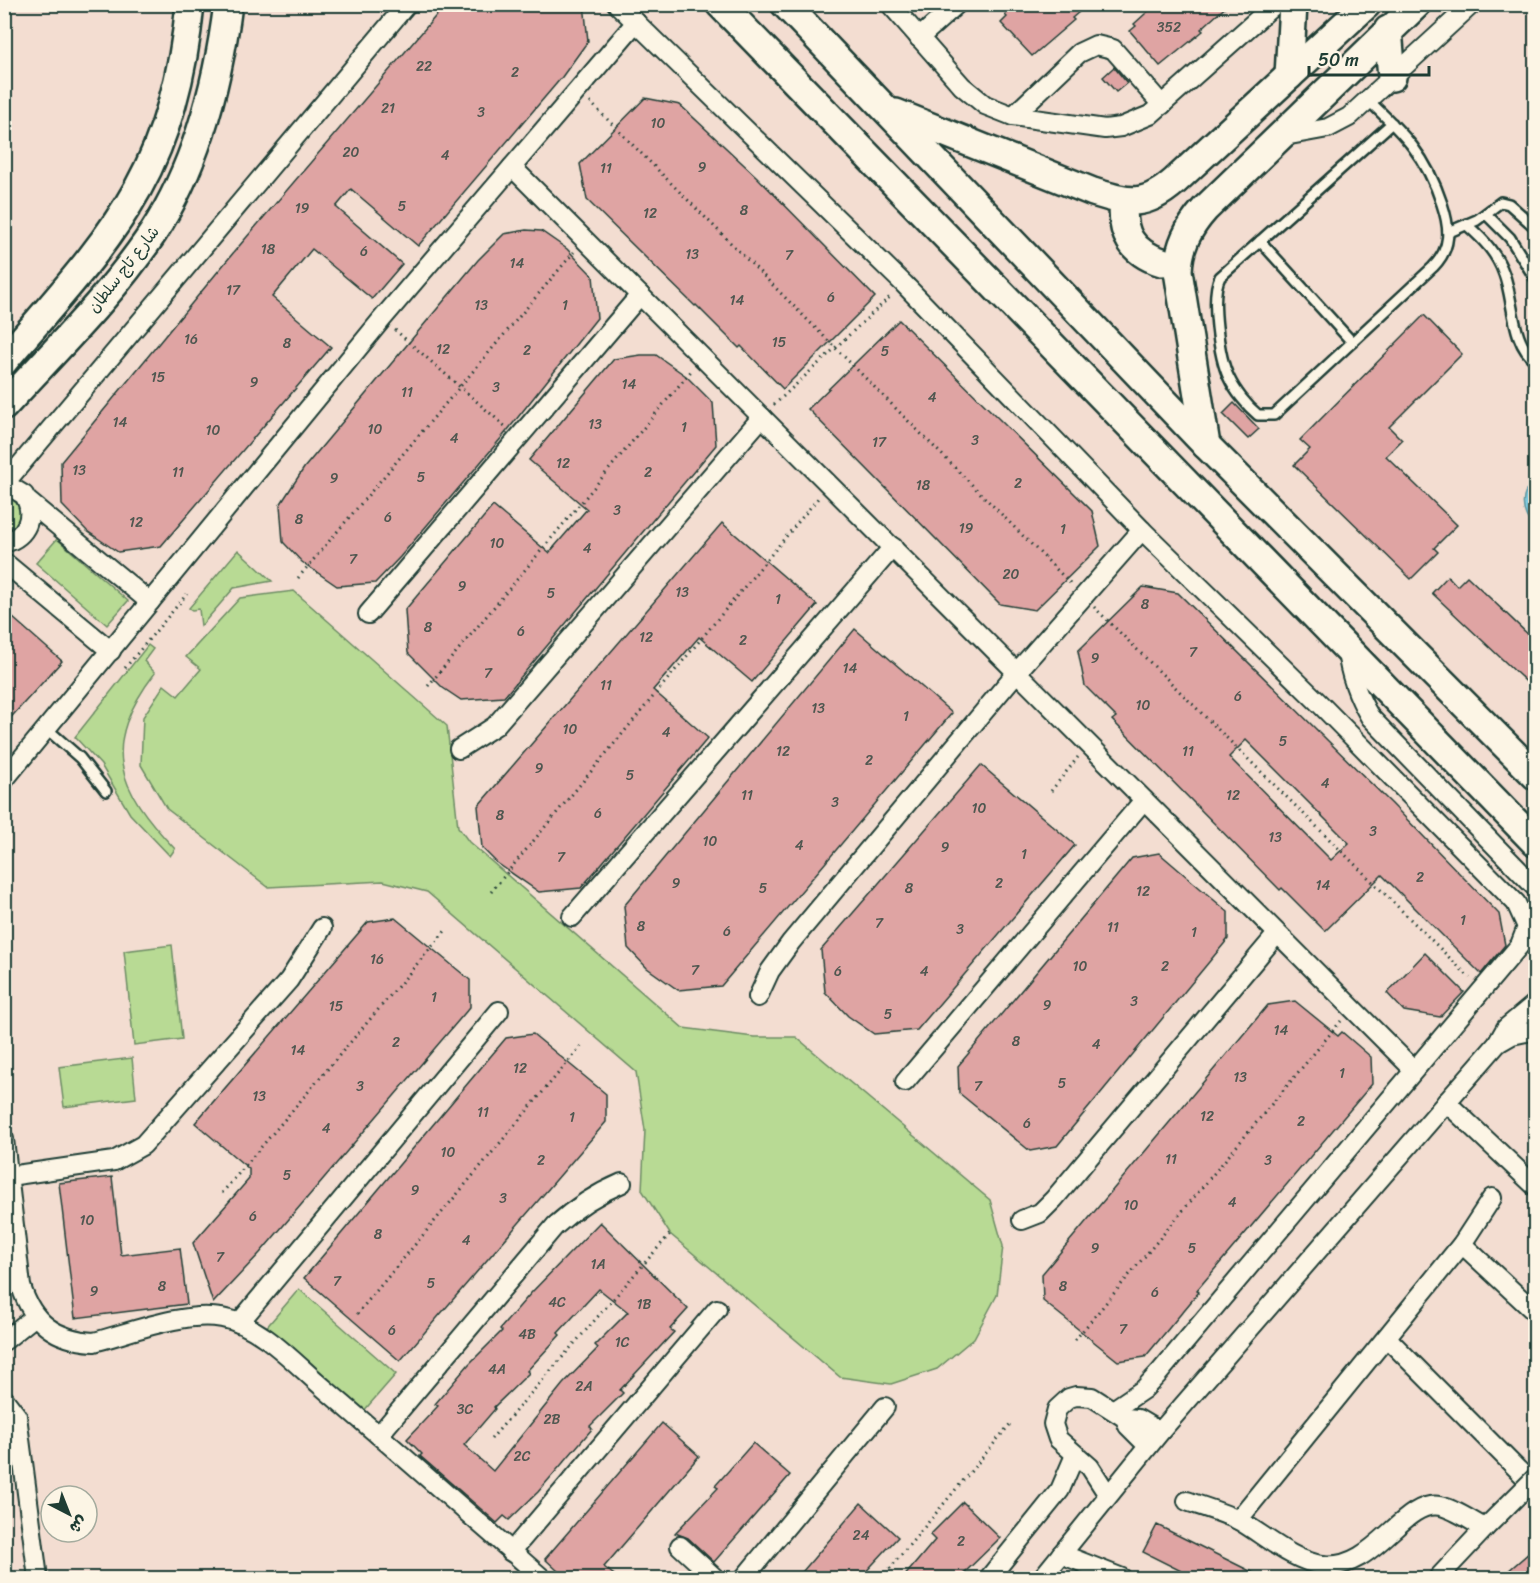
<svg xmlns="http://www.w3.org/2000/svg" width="1540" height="1583" viewBox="0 0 1540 1583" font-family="Sriracha,'Playpen Sans Arabic',sans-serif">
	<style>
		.green { fill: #b8da94; stroke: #6c8c64; stroke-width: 1.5 }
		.water { fill: #83cee3; stroke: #5b949d; stroke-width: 1.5 }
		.building { fill: #dfa4a3; stroke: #1f3d34; stroke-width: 1.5; fill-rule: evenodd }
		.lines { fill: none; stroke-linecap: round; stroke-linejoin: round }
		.lane-casing { stroke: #1f3d34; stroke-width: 14 }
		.street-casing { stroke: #1f3d34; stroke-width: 22 }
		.secondary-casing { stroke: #1f3d34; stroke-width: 32 }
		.path { stroke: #1f3d34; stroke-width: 3; stroke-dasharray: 1.5 4.5; stroke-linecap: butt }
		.lane { stroke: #fcf5e5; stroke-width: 9 }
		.street { stroke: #fcf5e5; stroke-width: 18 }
		.secondary { stroke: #fcf5e5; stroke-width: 27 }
		.street-bridge-casing { stroke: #1f3d34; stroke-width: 22; stroke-linecap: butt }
		.street-bridge { stroke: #fcf5e5; stroke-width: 18 }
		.labels { text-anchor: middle; stroke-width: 4.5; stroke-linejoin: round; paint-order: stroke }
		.number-label { font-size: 14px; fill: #4f5750 }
		.street-label { font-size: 16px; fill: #1f3d34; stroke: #fcf5e5 }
	</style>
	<rect width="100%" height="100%" fill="#f3ddd1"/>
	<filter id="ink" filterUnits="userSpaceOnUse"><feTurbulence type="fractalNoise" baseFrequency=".0167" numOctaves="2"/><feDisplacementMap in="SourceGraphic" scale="12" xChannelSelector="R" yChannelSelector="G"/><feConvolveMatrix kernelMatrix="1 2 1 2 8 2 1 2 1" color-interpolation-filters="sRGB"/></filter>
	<g filter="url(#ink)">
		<g class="green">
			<path d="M4,497c15,3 17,12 19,25l-19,16z"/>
			<path d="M57,539l71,62 -21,24 -71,-62z"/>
			<path d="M238,550l34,31 -38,7 -33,38 -2,-17 -7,1 -3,-2z"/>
			<path d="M294,591l153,135 11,101 11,15 214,186 71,9h42l194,163 13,46 -6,49 -23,43 -37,31 -46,15 -51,-7 -170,-143 -28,-44 3,-60 -9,-58 -209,-180 -44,-11 -115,6 -101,-78 -26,-44 2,-48 21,-32 14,11 23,-27 -15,-12 54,-59z"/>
			<path d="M148,645l5,4 -9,12 11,12c-55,73 -39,114 20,176l-5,7 -40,-42 -29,-49 -26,-28z"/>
			<path d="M172,945l10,94 -48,6 -10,-94z"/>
			<path d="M132,1058l4,40 -72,9 -5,-40z"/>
			<path d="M299,1289l97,85 -34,39 -97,-84z"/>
		</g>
		<path class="water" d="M1535,477v52c-16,-18 -15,-34 0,-52z"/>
		<g class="building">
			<path d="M446,4h138l4,37 -26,36 -144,169 -67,-57 -15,18 66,57 -30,35 -60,-50 -40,48 59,50 -170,199 -43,6 -31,-21 -25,-26 -1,-43 173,-210z"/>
			<path d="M1072,4l7,8 -7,6 2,2 -42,36 -31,-33 6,-6 -2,-2 11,-10z"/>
			<path d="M1156,4h73l-28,25 2,2 -43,35 -30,-35 6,-5 -2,-2z"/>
			<path d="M1114,67l13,16 -11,9 -13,-15z"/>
			<path d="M645,98l35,7 77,72 118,120 -92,92 -42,-43 -2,2 -43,-43 -1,1 -108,-106 -7,-36z"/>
			<path d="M526,230l15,1 26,18 26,27 4,42 -94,118 -103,121 -25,26 -38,3 -35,-24 -19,-20 -3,-37 24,-37 174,-208 26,-26z"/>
			<path d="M1424,315l38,39 -73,73 13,13 -16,16 71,69 -23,23 4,4 -27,27 -117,-114 16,-16 -10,-9z"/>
			<path d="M899,320l193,191 8,35 -65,64 -35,-6 -192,-195z"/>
			<path d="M641,355h15l30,21 27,27 3,42 -212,252 -43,3 -18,-12 -35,-35 -3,-43 88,-104 56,47 38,-44 -58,-49 85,-101z"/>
			<path d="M1234,403l25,26 -11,10 -25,-25z"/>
			<path d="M722,523l95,82 -65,77 -53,-45 -46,53 55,48 -127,150 -42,4 -42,-29 -15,-15 -4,-42z"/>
			<path d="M1448,576l9,10 10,-10 69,66v49l-104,-98z"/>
			<path d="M1143,587l35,6 214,211 107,110 6,31 -24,29 -99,-99 -57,56 -43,-43 -2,2 -168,-170 4,-3 -31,-31 -7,-35zM1246,740l103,103 -18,17 -102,-103z"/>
			<path d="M4,610l58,51 -58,64z"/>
			<path d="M855,629l97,84 -231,273 -43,4 -31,-22 -19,-20 -4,-42z"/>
			<path d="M981,765l94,80 -158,185 -43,4 -26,-18 -23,-24 -4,-42z"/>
			<path d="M1159,853l69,59v27l-171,207 -27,5 -71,-58 -1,-27 174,-208z"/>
			<path d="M395,918l75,62v27l-210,246 -47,50 -20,-60 56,-64v-10l-54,-46 173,-201z"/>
			<path d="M1425,953l39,39 -24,25 -36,-6 -17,-18z"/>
			<path d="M1295,1001l43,35 4,-4 29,25 1,27 -175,206 2,2 -54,65 -27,4 -75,-60 -1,-27 226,-269z"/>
			<path d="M533,1034l73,60v28l-206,239 -96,-83 202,-240z"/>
			<path d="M112,1177l9,78 59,-7 7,56 -112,14 -16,-135z"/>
			<path d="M600,1222l88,87 -18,20 4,3 -54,58 3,3 -33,33 2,3 -54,63 -29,28 -5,-4 -7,7 -77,-67 2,-2 -15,-15 31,-33 -3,-2 34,-40 33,-33 -2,-2 31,-36zM599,1289l29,23 -33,33 3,3 -35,36 -70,87 -29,-26 31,-36 -1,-2 35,-34 -2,-2 33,-36 -2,-2z"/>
			<path d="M662,1423l37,33 -95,111 14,11h-65l5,-7 -13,-12z"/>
			<path d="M753,1443l37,32 -76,87 -26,-24 -13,-5 43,-45 -3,-2z"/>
			<path d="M963,1502l37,36 -41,40h-56l32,-38 -5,-5z"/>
			<path d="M861,1503l37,34 -38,41h-63z"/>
			<path d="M1157,1525l107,53h-69l-52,-26z"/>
			<path d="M1536,1547v31h-36z"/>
		</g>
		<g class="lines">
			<defs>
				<g id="lane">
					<path d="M1368,100c36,34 58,55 74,104 8,24 10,44 -9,63l-159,148h-16c-11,-9 -23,-24 -29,-37 -10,-20 -19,-82 -9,-101l172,-154"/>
					<path d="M1486,214l24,24 26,42"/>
					<path d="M1468,226c16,14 29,28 36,48 10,26 7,70 32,87"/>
					<path d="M1449,232l28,-12 24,-18 8,2 27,24"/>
					<path d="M1260,241l92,101"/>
					<path d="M47,729l33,29 26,33"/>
				</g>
				<g id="street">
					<path d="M617,4l287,280 238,246 178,174 196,199 11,24 -7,18 -361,428 -15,16 -31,21"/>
					<path d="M890,4l72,82 23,19 28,11 92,13 16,-2 29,-12 125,-111"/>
					<path d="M919,38l38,-34"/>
					<path d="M1013,116l66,-63 17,-8 17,4 49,56"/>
					<path d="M1279,137l49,-9 21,-11 123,-113"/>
					<path d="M512,167l901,902"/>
					<path d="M4,483l20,12c12,20 3,42 -20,48"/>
					<path d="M5,483l402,-479"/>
					<path d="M28,501l122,101"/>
					<path d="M4,562l107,89"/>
					<path d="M368,614l272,-319"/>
					<path d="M1347,651c3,25 10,44 23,66l166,171"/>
					<path d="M459,749l36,-23 267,-309"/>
					<path d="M4,780l378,-461 254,-297"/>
					<path d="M572,917l321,-370"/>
					<path d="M758,997l12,-26 21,-29 226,-270 125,-142"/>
					<path d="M1498,1043l14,-8 24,-5"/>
					<path d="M905,1082l239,-282"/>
					<path d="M1446,1102l90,85"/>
					<path d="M4,1139l17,147c11,37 35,54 73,56 38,-10 90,-31 128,-24 40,7 74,47 104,72 73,62 144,125 216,188"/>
					<path d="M9,1176l105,-15 29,-16 146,-165 33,-52"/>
					<path d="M1022,1220l18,-7 14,-14 223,-265"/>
					<path d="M1462,1244l74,69"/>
					<path d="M239,1323l260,-312"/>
					<path d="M1387,1338l149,150"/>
					<path d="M4,1341l30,-24"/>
					<path d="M4,1399l13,17 21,162"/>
					<path d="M1125,1418l13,1 22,13"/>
					<path d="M379,1435l176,-209c21,-19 41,-32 67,-43"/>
					<path d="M1108,1495l-18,-28 -32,-28 -5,-15 4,-15 12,-11 7,-2 16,1 33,21 3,8 20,20"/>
					<path d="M1187,1501c16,6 35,11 51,19 25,14 54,41 84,45 53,7 80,-66 118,-59 15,3 31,15 45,22l-47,50"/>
					<path d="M1238,1520l224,-276 30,-46"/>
					<path d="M1485,1528l22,-22"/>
					<path d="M680,1546l35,32"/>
					<path d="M511,1552l206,-243"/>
					<path d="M1061,1554l61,24"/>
					<path d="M744,1578l141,-171"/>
					<path d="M989,1578l71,-88 15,-35"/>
					<path d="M1042,1578l118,-146 337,-388 9,-16 30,-25"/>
				</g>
				<g id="secondary">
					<path d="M720,4l816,839"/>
					<path d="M785,4l421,441 330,331"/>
					<path d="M1388,30l4,47"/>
					<path d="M1289,76l4,-72"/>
					<path d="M896,113l197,79c37,11 51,16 82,-11l192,-177"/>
					<path d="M1124,202c-4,31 8,51 38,60"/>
					<path d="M4,361c47,-56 99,-110 134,-173 31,-56 46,-120 52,-184"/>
					<path d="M4,406c51,-56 107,-110 149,-173 44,-68 65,-149 75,-229"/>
					<path d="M1206,445l-28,-174c1,-25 10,-43 27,-62l212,-205"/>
				</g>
			</defs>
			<use href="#lane" class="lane-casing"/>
			<use href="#street" class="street-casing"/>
			<use href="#secondary" class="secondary-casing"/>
			<g class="path">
				<path d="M590,102l483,484"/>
				<path d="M395,330l112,98"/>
				<path d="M774,405l118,-110"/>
				<path d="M298,578l276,-326"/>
				<path d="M1094,607l376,371"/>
				<path d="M125,668l62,-74"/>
				<path d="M428,686l264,-316"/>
				<path d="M1051,791l27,-34"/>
				<path d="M491,892l328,-395"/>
				<path d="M222,1193l224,-263"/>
				<path d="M357,1314l225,-269"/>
				<path d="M1075,1340l266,-319"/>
				<path d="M491,1439l179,-205"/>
				<path d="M882,1578l129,-155"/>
			</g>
			<use href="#lane" class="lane"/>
			<use href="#street" class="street"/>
			<use href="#secondary" class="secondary"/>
			<defs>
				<path id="street-bridge" d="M1507,1506l29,-29"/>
			</defs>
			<use href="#street-bridge" class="street-bridge-casing"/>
			<use href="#street-bridge" class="street-bridge"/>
		</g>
	</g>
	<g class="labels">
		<g class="number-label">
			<text x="1169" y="32">352</text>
			<text x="424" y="71">22</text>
			<text x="515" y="77">2</text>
			<text x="388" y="113">21</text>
			<text x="481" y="117">3</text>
			<text x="658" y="128">10</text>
			<text x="351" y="157">20</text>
			<text x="445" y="160">4</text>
			<text x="702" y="172">9</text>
			<text x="606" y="173">11</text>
			<text x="402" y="211">5</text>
			<text x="302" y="213">19</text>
			<text x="744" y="215">8</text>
			<text x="650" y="218">12</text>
			<text x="268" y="254">18</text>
			<text x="364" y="256">6</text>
			<text x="692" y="259">13</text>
			<text x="789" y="260">7</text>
			<text x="517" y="268">14</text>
			<text x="233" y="295">17</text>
			<text x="831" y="302">6</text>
			<text x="737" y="305">14</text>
			<text x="481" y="310">13</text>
			<text x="565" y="310">1</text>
			<text x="191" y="344">16</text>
			<text x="779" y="347">15</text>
			<text x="287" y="348">8</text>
			<text x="443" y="354">12</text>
			<text x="527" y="355">2</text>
			<text x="885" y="356">5</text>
			<text x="158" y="382">15</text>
			<text x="254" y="387">9</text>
			<text x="629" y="389">14</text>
			<text x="496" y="392">3</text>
			<text x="407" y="397">11</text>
			<text x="932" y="402">4</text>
			<text x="120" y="427">14</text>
			<text x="595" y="429">13</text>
			<text x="684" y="432">1</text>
			<text x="375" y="434">10</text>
			<text x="213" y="435">10</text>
			<text x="454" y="443">4</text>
			<text x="975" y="445">3</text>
			<text x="879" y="447">17</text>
			<text x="563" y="468">12</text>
			<text x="79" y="475">13</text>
			<text x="178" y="477">11</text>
			<text x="648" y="477">2</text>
			<text x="421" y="482">5</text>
			<text x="334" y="483">9</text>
			<text x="1018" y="488">2</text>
			<text x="923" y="490">18</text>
			<text x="617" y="515">3</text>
			<text x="388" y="522">6</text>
			<text x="299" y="524">8</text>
			<text x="136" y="527">12</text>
			<text x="966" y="533">19</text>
			<text x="1063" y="534">1</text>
			<text x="497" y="548">10</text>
			<text x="587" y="553">4</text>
			<text x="353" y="564">7</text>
			<text x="1011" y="579">20</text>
			<text x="462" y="591">9</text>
			<text x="682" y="597">13</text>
			<text x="551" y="598">5</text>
			<text x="778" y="604">1</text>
			<text x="1145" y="609">8</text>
			<text x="428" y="632">8</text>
			<text x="521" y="636">6</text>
			<text x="646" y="642">12</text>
			<text x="743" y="645">2</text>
			<text x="1193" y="657">7</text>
			<text x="1095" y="663">9</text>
			<text x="850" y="673">14</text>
			<text x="488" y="678">7</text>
			<text x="606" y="690">11</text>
			<text x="1238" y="701">6</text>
			<text x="1143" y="710">10</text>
			<text x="818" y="713">13</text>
			<text x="906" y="721">1</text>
			<text x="570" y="734">10</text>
			<text x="666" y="737">4</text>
			<text x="1283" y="746">5</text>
			<text x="783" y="756">12</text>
			<text x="1188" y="756">11</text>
			<text x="869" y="765">2</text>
			<text x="539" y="773">9</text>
			<text x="630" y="780">5</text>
			<text x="1325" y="788">4</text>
			<text x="747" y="800">11</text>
			<text x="1233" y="800">12</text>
			<text x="835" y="807">3</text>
			<text x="979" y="813">10</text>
			<text x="598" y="818">6</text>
			<text x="500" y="820">8</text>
			<text x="1373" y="836">3</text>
			<text x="1275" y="842">13</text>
			<text x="710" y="846">10</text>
			<text x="799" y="850">4</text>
			<text x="945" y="852">9</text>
			<text x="1024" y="859">1</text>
			<text x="561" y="862">7</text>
			<text x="1420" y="882">2</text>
			<text x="676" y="888">9</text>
			<text x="999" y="888">2</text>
			<text x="1323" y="890">14</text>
			<text x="763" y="893">5</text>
			<text x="909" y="893">8</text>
			<text x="1143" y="896">12</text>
			<text x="1463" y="925">1</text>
			<text x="879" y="928">7</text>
			<text x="641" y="931">8</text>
			<text x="1113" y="932">11</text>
			<text x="960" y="934">3</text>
			<text x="727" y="936">6</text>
			<text x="1194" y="937">1</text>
			<text x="377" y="964">16</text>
			<text x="1080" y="971">10</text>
			<text x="1165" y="971">2</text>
			<text x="695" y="975">7</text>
			<text x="838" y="976">6</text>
			<text x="924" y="976">4</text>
			<text x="434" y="1002">1</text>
			<text x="1134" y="1006">3</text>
			<text x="1047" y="1010">9</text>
			<text x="336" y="1011">15</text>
			<text x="888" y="1019">5</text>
			<text x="1281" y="1035">14</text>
			<text x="1016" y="1046">8</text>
			<text x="396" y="1047">2</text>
			<text x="1096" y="1049">4</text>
			<text x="298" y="1055">14</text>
			<text x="520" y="1073">12</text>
			<text x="1342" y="1078">1</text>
			<text x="1240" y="1082">13</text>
			<text x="1062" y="1088">5</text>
			<text x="360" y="1091">3</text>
			<text x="978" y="1091">7</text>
			<text x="259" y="1101">13</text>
			<text x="483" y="1117">11</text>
			<text x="1207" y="1121">12</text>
			<text x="572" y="1122">1</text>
			<text x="1301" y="1126">2</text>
			<text x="1027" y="1128">6</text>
			<text x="326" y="1133">4</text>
			<text x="448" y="1157">10</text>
			<text x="1171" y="1164">11</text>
			<text x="541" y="1165">2</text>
			<text x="1268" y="1165">3</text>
			<text x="287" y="1180">5</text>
			<text x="415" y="1195">9</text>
			<text x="503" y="1203">3</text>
			<text x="1232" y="1207">4</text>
			<text x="1131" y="1210">10</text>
			<text x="253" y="1221">6</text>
			<text x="87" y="1225">10</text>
			<text x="378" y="1239">8</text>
			<text x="466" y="1245">4</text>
			<text x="1095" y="1253">9</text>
			<text x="1192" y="1253">5</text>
			<text x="220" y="1262">7</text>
			<text x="598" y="1269">1A</text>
			<text x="337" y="1286">7</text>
			<text x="431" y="1288">5</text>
			<text x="162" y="1291">8</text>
			<text x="1063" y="1291">8</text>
			<text x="94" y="1296">9</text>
			<text x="1155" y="1297">6</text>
			<text x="557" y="1307">4C</text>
			<text x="644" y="1309">1B</text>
			<text x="1123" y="1334">7</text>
			<text x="392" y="1335">6</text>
			<text x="527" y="1339">4B</text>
			<text x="622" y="1347">1C</text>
			<text x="497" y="1374">4A</text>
			<text x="584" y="1391">2A</text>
			<text x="465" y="1414">3C</text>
			<text x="552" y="1424">2B</text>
			<text x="522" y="1461">2C</text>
			<text x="861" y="1540">24</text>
			<text x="961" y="1546">2</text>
		</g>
		<g class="street-label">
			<text transform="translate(123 269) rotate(-52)" y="6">شارع تاج سلطان</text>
		</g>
	</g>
	<rect width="1540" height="1583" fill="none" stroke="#fcf5e5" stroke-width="24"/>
	<rect x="12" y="12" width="1516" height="1559" fill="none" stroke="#1f3d34" stroke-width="2" filter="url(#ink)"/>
	<g transform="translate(69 1514) rotate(138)"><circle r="28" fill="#fcf5e5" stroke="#a4ab9e" stroke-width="1.5"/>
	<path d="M0-4.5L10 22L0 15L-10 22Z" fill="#1f3d34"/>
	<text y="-9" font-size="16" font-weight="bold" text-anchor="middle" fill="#1f3d34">ش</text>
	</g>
	<path d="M1309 66v9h120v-9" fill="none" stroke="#1f3d34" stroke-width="3"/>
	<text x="1318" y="66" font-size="18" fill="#1f3d34" stroke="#fcf5e5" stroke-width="4.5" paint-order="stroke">50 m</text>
</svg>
